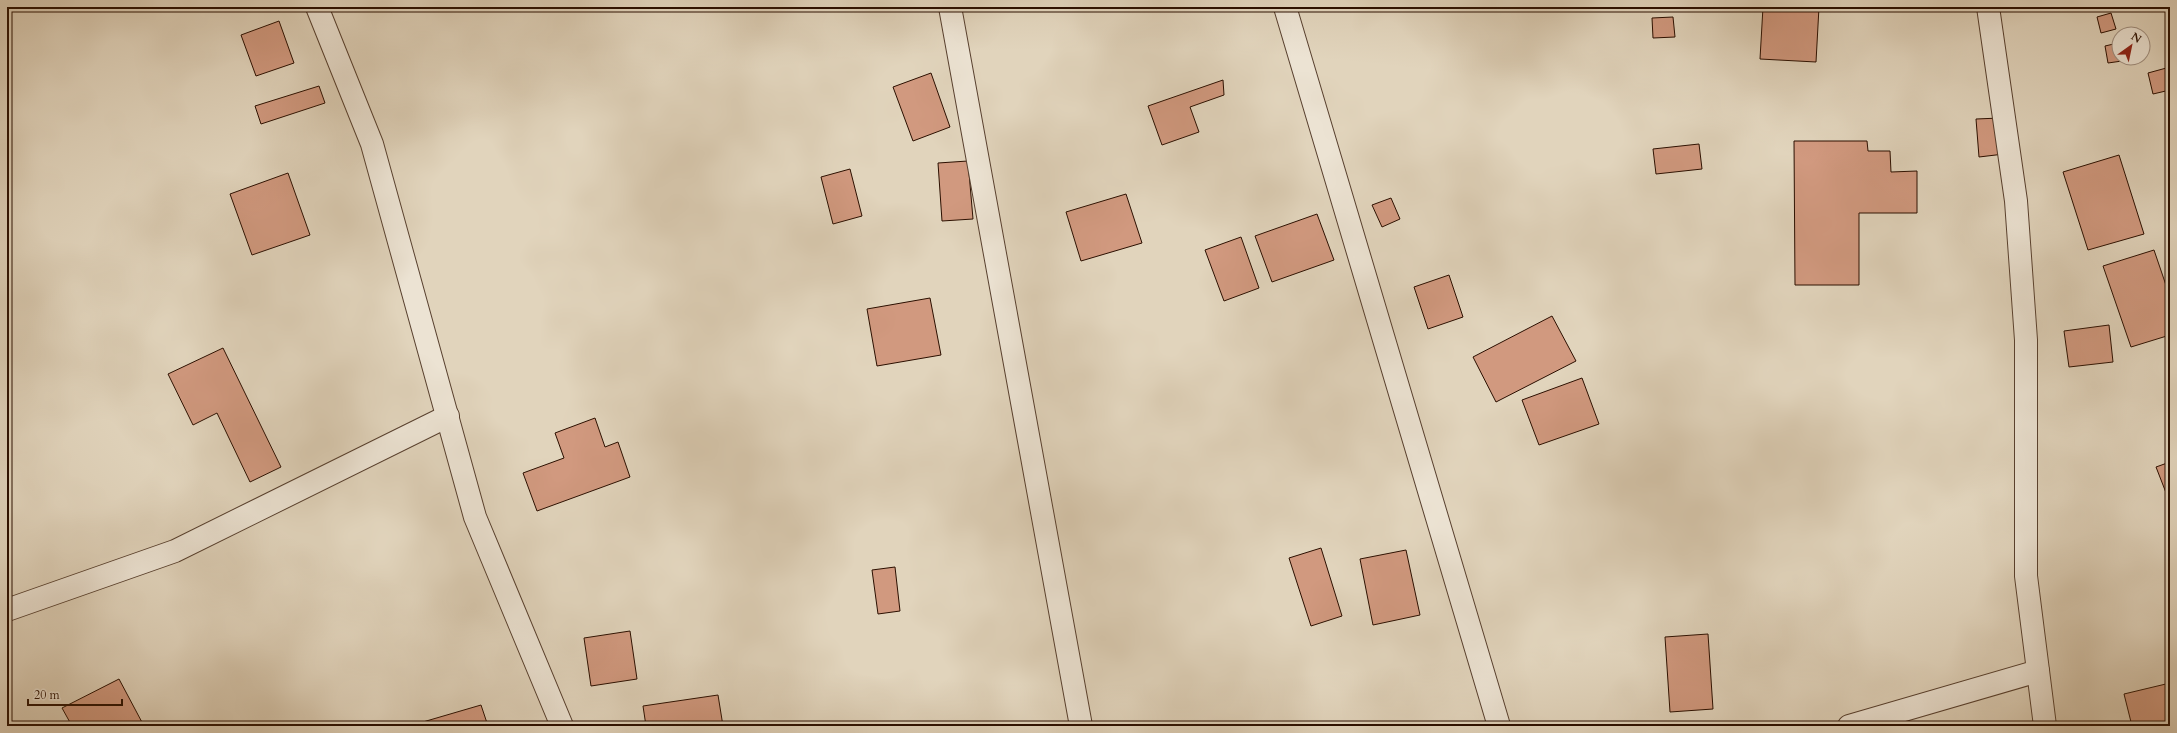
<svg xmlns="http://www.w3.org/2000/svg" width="2177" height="733" viewBox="0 0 2177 733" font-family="Cardo,serif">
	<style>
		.building { fill: #d1997f; stroke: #2b0f00 }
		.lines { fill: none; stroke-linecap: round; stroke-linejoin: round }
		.minor-casing { stroke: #58402f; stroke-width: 24 }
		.minor { stroke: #ece3d3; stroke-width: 22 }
	</style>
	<rect width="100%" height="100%" fill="#e1d4bc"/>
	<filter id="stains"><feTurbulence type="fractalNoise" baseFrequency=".005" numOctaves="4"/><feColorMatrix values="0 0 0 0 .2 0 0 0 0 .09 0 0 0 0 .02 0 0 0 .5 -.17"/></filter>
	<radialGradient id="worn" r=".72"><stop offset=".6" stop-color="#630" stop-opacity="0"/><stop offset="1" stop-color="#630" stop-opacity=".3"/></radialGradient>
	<g class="building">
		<path d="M1763,7h56l-3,55 -56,-3z"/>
		<path d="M2111,13l5,16 -15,4 -4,-16z"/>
		<path d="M1673,17l2,20 -22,1 -1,-20z"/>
		<path d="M279,21l15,42 -38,13 -15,-41z"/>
		<path d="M2118,43l1,15 3,3 -14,2 -3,-17z"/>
		<path d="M2170,67v23l-17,4 -5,-21z"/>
		<path d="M931,73l19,54 -37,14 -20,-54z"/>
		<path d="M1223,80l1,15 -34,12 9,25 -37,13 -14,-39z"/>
		<path d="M319,86l6,17 -64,21 -6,-18z"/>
		<path d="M2000,118l4,36 -25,3 -3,-38z"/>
		<path d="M1794,141h73l1,10h22l1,21 26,-1v42h-58v72h-64z"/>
		<path d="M1699,144l3,25 -46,5 -3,-25z"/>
		<path d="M2119,155l25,79 -56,16 -25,-78z"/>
		<path d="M968,161l5,58 -31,2 -4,-58z"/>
		<path d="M850,169l12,47 -29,8 -12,-47z"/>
		<path d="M288,173l22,62 -58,20 -22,-61z"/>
		<path d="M1126,194l16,49 -61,18 -15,-49z"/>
		<path d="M1391,198l9,21 -18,8 -10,-22z"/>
		<path d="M1317,214l17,46 -62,22 -17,-46z"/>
		<path d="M1241,237l18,51 -35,13 -19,-51z"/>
		<path d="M2154,250l16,47v38l-39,12 -28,-81z"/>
		<path d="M1449,275l14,42 -35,12 -14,-42z"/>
		<path d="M930,298l11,57 -64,11 -10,-57z"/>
		<path d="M1552,316l24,45 -80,41 -23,-45z"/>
		<path d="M2109,325l4,37 -44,5 -5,-36z"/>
		<path d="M223,348l58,119 -31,15 -33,-69 -24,12 -25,-51z"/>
		<path d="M1582,378l17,46 -60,21 -17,-45z"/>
		<path d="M595,418l10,29 13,-5 12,35 -93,34 -14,-38 41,-15 -9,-25z"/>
		<path d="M2170,462v41l-14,-36z"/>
		<path d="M1321,548l21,68 -31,10 -22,-68z"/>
		<path d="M1406,550l14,65 -47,10 -13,-66z"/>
		<path d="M895,567l5,44 -22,3 -6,-44z"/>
		<path d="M630,631l7,48 -46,7 -7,-48z"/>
		<path d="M1708,634l5,75 -43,3 -5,-75z"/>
		<path d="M119,679l25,47h-72l-10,-18z"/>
		<path d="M2170,683v43h-38l-8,-32z"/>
		<path d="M718,695l5,31h-77l-3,-20z"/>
		<path d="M481,705l7,21h-72v-2z"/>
	</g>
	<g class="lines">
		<defs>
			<g id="minor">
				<path d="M317,7l55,137 103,373 87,209"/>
				<path d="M950,7l131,719"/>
				<path d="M1285,7l214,719"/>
				<path d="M1988,7l28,194 10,139v236l19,150"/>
				<path d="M7,610l168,-59 273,-135"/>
				<path d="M1849,726l189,-55"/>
			</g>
		</defs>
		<use href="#minor" class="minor-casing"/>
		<use href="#minor" class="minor"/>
	</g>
	<rect width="2177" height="733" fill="none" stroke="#e1d4bc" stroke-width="24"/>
	<rect x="8" y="8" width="2161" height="717" fill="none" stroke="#2b0f00" stroke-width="2"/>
	<rect x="12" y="12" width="2153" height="709" fill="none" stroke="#2b0f00"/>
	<g transform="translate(2131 46) rotate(33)"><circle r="19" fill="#ece3d3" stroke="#9f8e7f"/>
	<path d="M0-3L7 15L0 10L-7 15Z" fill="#8f2418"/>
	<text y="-6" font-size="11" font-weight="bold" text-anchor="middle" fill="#2b0f00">N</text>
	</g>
	<path d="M28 699v6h94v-6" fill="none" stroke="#2b0f00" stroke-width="2"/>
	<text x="34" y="699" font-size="12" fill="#2b0f00" stroke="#ece3d3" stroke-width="3" paint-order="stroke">20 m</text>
	<rect width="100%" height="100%" filter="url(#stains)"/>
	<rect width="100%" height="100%" fill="url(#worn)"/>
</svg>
